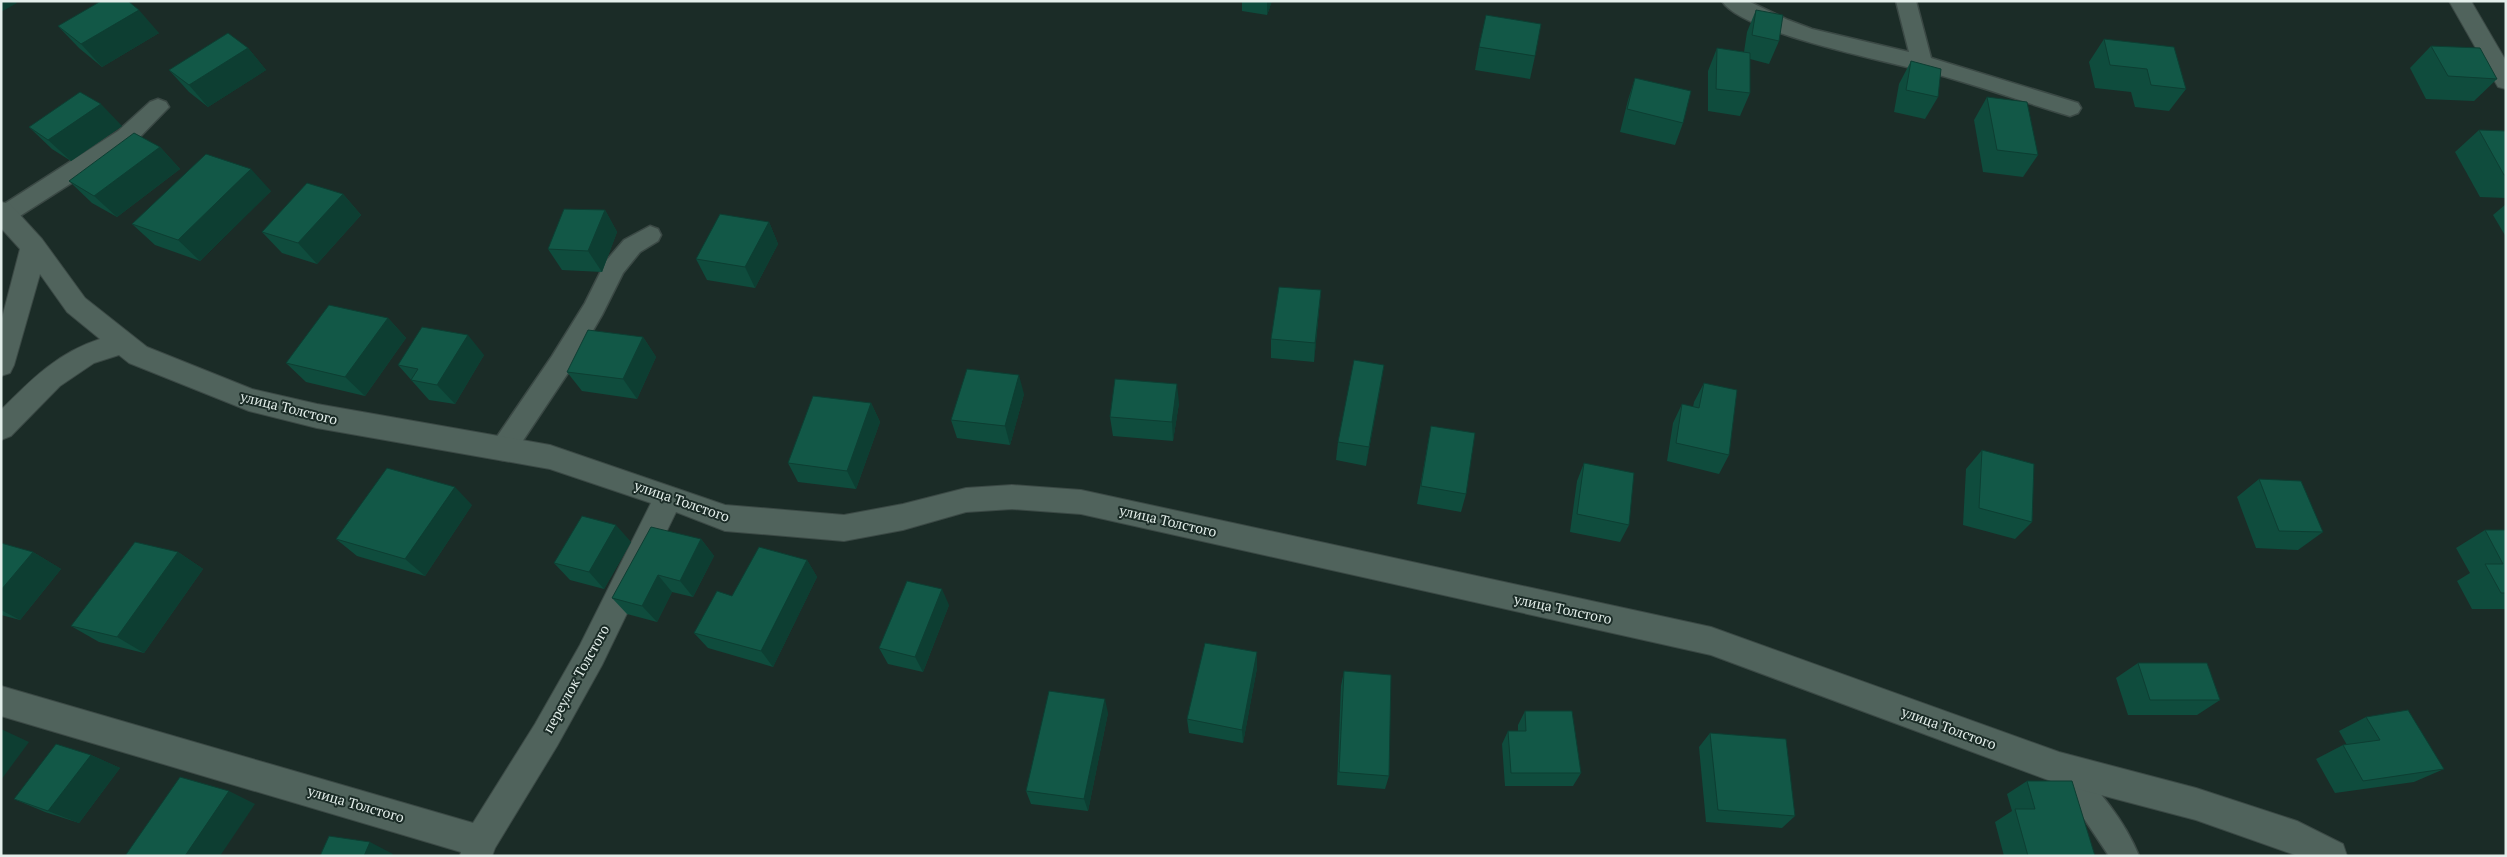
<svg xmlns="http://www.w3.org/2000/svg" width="2507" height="857" font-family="'PT Serif',serif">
	<rect width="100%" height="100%" fill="#1b2c27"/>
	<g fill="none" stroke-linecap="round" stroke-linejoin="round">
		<g stroke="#3b4945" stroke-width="3">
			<g id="service">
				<path d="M 1722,1 L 1748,1 L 1788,20 L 1812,29 L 1909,52 L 1896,1 L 1916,1 L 1931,58 L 2078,103 L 2081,108 L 2078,113 L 2070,116 C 2026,103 1983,87 1939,75 C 1898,63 1742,34 1722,1 Z"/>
				<path d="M 158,99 L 166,102 L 169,107 L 134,143 L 12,221 L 1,223 L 1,206 L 118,131 L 150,102 Z"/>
				<path d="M 650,226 L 658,229 L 661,235 L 658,241 L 640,252 L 623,273 L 602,315 L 570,370 L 512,457 L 503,460 L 494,457 L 490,449 L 494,441 L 552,356 L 585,303 L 606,261 L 624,240 Z"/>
				<path d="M 2059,754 L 2069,758 C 2097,789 2123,817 2139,856 L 2109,856 L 2085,820 L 2049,778 L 2045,768 L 2049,758 Z"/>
			</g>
		</g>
		<g stroke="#3b4945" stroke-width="2">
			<g id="minor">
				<path d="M 2449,1 L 2471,1 L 2506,61 L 2506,89 L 2498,87 Z"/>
				<path d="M 1,202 L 10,204 L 42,239 L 85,298 L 147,347 L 252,389 L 317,404 L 550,445 L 725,505 L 844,515 L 903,504 L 966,488 L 1012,485 L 1081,490 L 1711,627 L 2059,752 L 2196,788 L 2297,821 L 2343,844 L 2347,856 L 2298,856 L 2196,820 L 2059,784 L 1711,655 L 1081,514 L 1012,509 L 966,512 L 903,530 L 844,541 L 725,531 L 676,512 L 602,665 L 557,746 L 495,848 L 492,856 L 460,856 L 461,852 L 1,716 L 1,686 L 473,823 L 535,724 L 580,645 L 651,503 L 550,469 L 317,428 L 249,411 L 129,363 L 119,355 L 94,363 L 60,386 L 11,436 L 1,440 L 1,410 C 32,379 57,353 100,339 L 67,312 L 40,274 L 14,365 L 10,373 L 1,376 L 1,322 L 20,249 L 1,228 Z"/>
			</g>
		</g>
		<use href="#service" fill="#50635c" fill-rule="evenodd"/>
		<use href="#minor" fill="#50635c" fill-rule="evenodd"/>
	</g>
	<g fill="#0f4c3d">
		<path d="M 1242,1 L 1272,1 L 1267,15 L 1242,11 Z"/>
		<path d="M 1756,10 L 1779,41 L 1769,64 L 1750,59 L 1750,93 L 1740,116 L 1708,111 L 1708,71 L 1717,48 L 1744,52 L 1747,32 Z"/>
		<path d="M 58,26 L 159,33 L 102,67 L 79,48 Z"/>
		<path d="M 2104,39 L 2186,89 L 2169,111 L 2135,107 L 2131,92 L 2095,88 L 2089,62 Z"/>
		<path d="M 2431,46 L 2497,79 L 2474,101 L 2426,99 L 2410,68 Z"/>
		<path d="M 1479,47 L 1535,56 L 1530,79 L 1475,70 Z"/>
		<path d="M 248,48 L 266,70 L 208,107 L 189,92 L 169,70 Z"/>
		<path d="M 1911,61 L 1938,97 L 1925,119 L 1894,112 L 1899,84 Z"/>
		<path d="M 1635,78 L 1683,123 L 1675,145 L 1620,132 L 1628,100 Z"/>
		<path d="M 1987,97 L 2038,155 L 2023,177 L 1983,172 L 1974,120 Z"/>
		<path d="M 122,126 L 71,161 L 52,149 L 29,127 Z"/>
		<path d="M 2479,130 L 2506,131 L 2506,198 L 2480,197 L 2455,152 Z"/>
		<path d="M 160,147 L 180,169 L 117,217 L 92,203 L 69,181 Z"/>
		<path d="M 271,191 L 200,261 L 155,245 L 132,224 Z"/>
		<path d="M 343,194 L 361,215 L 317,264 L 282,253 L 262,232 Z"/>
		<path d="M 2506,204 L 2506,237 L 2493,215 Z"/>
		<path d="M 605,210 L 617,232 L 602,272 L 562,270 L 548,249 Z"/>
		<path d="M 769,222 L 778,244 L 755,288 L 707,280 L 696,259 Z"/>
		<path d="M 1321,290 L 1314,362 L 1271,358 L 1271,339 Z"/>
		<path d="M 388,318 L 406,338 L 365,396 L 306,382 L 286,363 Z"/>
		<path d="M 643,337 L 656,357 L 637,399 L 582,391 L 567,372 Z"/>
		<path d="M 484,355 L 455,404 L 429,400 L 398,365 Z"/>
		<path d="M 1384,365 L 1366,466 L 1336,460 L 1338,442 Z"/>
		<path d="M 1704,383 L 1729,455 L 1719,474 L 1667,461 L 1673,423 L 1682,404 L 1693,407 L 1694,402 Z"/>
		<path d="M 1024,394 L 1010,445 L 957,438 L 951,420 Z"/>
		<path d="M 871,403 L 880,422 L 856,489 L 798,482 L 788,463 Z"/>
		<path d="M 1179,403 L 1173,441 L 1113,436 L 1110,417 Z"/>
		<path d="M 1431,426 L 1466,494 L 1461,512 L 1417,504 Z"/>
		<path d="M 1982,450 L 2032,522 L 2015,539 L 1963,525 L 1966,469 Z"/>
		<path d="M 1584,463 L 1629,525 L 1620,542 L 1570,532 L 1577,481 Z"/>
		<path d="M 2259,479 L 2323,532 L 2298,550 L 2256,548 L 2237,497 Z"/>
		<path d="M 472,505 L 425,576 L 357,556 L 336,539 Z"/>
		<path d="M 2485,530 L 2506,530 L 2506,609 L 2472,609 L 2457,581 L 2470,573 L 2456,548 Z"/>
		<path d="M 701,539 L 714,556 L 693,597 L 672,592 L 657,622 L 627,614 L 612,598 Z"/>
		<path d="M 631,542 L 604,589 L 570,580 L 554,563 Z"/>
		<path d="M 1,543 L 33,552 L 61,569 L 20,620 L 1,615 Z"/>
		<path d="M 178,552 L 203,569 L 144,653 L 99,642 L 71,626 Z"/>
		<path d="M 807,560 L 817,577 L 773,667 L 708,648 L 694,633 L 732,596 Z"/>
		<path d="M 949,605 L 923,672 L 888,664 L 879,648 Z"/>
		<path d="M 2138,663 L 2220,700 L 2197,715 L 2128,715 L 2116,678 Z"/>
		<path d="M 1257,668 L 1243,743 L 1189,733 L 1187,719 Z"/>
		<path d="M 1344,671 L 1389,776 L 1385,789 L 1337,785 L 1341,686 Z"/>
		<path d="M 1525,711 L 1581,773 L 1573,786 L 1505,786 L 1502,744 L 1508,731 L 1518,731 L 1518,725 Z"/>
		<path d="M 1108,713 L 1088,811 L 1031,804 L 1026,791 Z"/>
		<path d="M 2366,717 L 2444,769 L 2414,782 L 2335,793 L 2316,759 L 2343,745 L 2347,745 L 2339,731 Z"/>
		<path d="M 1710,733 L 1795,816 L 1782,828 L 1706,822 L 1699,747 Z"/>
		<path d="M 91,755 L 120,768 L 79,823 L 45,812 L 14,799 Z"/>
		<path d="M 2027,781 L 2095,856 L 2004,856 L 1995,822 L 2012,811 L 2007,794 Z"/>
	</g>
	<g fill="#0d3e32">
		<path d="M 1,1 L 15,1 L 17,3 L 1,12 Z"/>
		<path d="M 1267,1 L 1272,1 L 1267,15 Z"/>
		<path d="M 139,10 L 159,33 L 102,67 L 81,44 Z"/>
		<path d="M 248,48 L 266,70 L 208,107 L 189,85 Z"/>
		<path d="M 101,104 L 122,126 L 71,161 L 48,140 Z"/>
		<path d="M 160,147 L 180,169 L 117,217 L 94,196 Z"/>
		<path d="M 251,169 L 271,191 L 200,261 L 178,240 Z"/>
		<path d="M 343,194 L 361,215 L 317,264 L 298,243 Z"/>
		<path d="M 605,210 L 617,232 L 602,272 L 588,251 Z"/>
		<path d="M 769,222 L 778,244 L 755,288 L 745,267 Z"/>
		<path d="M 1321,290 L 1319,311 L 1314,362 L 1315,343 Z"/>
		<path d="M 388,318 L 406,338 L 365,396 L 345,377 Z"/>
		<path d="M 468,335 L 484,355 L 455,404 L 437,385 Z"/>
		<path d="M 643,337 L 656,357 L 637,399 L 623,379 Z"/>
		<path d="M 1384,365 L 1381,385 L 1366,466 L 1369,447 Z"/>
		<path d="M 1019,375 L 1024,394 L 1010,445 L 1005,426 Z"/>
		<path d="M 1177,384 L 1179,403 L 1173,441 L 1172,422 Z"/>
		<path d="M 871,403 L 880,422 L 856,489 L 847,471 Z"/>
		<path d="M 455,487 L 472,505 L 425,576 L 405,559 Z"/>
		<path d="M 616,525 L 631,542 L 604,589 L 589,572 Z"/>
		<path d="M 701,539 L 714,556 L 693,597 L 680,581 Z"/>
		<path d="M 33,552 L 61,569 L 20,620 L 1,610 L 1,590 Z"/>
		<path d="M 178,552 L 203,569 L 144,653 L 117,637 Z"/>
		<path d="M 807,560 L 817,577 L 773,667 L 761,651 Z"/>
		<path d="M 658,575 L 672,592 L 657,622 L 642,606 Z"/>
		<path d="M 942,589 L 949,605 L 923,672 L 915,657 Z"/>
		<path d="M 1257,652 L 1257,668 L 1243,743 L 1242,730 Z"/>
		<path d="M 1105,699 L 1108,713 L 1088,811 L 1084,799 Z"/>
		<path d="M 1,729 L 29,742 L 1,780 Z"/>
		<path d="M 91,755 L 120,768 L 79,823 L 48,811 Z"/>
		<path d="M 229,791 L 255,804 L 220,856 L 185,856 Z"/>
		<path d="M 370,842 L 393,854 L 392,856 L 364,856 Z"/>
	</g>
	<g fill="#125847" stroke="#0d3e32">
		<path d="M 101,1 L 128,1 L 139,10 L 81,44 L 58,26 Z"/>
		<path d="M 1756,10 L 1783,15 L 1779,41 L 1752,35 Z"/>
		<path d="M 1486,15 L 1541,24 L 1535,56 L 1479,47 Z"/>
		<path d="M 228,33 L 248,48 L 189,85 L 169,70 Z"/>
		<path d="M 2104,39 L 2174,47 L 2186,89 L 2151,85 L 2147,69 L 2110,65 Z"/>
		<path d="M 2431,46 L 2480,48 L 2497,79 L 2448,76 Z"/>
		<path d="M 1717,48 L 1750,53 L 1750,93 L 1716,89 Z"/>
		<path d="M 1911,61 L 1941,69 L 1938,97 L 1906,90 Z"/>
		<path d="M 1635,78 L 1691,91 L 1683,123 L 1627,109 Z"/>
		<path d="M 80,92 L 101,104 L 48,140 L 29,127 Z"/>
		<path d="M 1987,97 L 2027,102 L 2038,155 L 1997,150 Z"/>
		<path d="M 2479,130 L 2506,131 L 2506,175 L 2504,175 Z"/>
		<path d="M 134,133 L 160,147 L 94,196 L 69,181 Z"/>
		<path d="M 206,154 L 251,169 L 178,240 L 132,224 Z"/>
		<path d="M 307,183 L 343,194 L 298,243 L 262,232 Z"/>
		<path d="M 564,209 L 605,210 L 588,251 L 548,249 Z"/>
		<path d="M 720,214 L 769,222 L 745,267 L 696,259 Z"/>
		<path d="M 1279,287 L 1321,290 L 1315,343 L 1271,339 Z"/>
		<path d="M 329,305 L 388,318 L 345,377 L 286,363 Z"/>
		<path d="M 422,327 L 468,335 L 437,385 L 411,380 L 418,369 L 398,365 Z"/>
		<path d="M 588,330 L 643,337 L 623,379 L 567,372 Z"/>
		<path d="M 1354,360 L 1384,365 L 1369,447 L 1338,442 Z"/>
		<path d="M 967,369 L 1019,375 L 1005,426 L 951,420 Z"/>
		<path d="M 1115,379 L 1177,384 L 1172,422 L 1110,417 Z"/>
		<path d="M 1704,383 L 1737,390 L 1729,455 L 1676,443 L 1682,404 L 1699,408 Z"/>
		<path d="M 813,396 L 871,403 L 847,471 L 788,463 Z"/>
		<path d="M 1431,426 L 1475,433 L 1466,494 L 1421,486 Z"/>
		<path d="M 1982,450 L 2034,464 L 2032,522 L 1979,508 Z"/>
		<path d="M 1584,463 L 1634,473 L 1629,525 L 1577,514 Z"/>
		<path d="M 387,468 L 455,487 L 405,559 L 336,539 Z"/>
		<path d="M 2259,479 L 2301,481 L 2323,532 L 2279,531 Z"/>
		<path d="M 582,516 L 616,525 L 589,572 L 554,563 Z"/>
		<path d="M 651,527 L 701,539 L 680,581 L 658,575 L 642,606 L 612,598 Z"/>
		<path d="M 2485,530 L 2506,530 L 2506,593 L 2501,593 L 2485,564 L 2503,564 Z"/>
		<path d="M 135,542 L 178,552 L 117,637 L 71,626 Z"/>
		<path d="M 1,543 L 33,552 L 1,590 Z"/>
		<path d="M 759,547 L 807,560 L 761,651 L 694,633 L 717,591 L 732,596 Z"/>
		<path d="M 907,581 L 942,589 L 915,657 L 879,648 Z"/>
		<path d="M 1205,643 L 1257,652 L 1242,730 L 1187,719 Z"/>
		<path d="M 2138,663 L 2207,663 L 2220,700 L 2150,700 Z"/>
		<path d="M 1344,671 L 1391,675 L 1389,776 L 1339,772 Z"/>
		<path d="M 1049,691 L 1105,699 L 1084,799 L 1026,791 Z"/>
		<path d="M 2408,710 L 2444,769 L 2363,781 L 2343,745 L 2380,740 L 2366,717 Z"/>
		<path d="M 1525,711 L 1572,711 L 1581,773 L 1511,773 L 1508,731 L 1526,731 Z"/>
		<path d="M 1710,733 L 1786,739 L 1795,816 L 1718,810 Z"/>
		<path d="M 56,744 L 91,755 L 48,811 L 14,799 Z"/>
		<path d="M 180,777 L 229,791 L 185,856 L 125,856 Z"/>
		<path d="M 2027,781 L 2072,781 L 2095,856 L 2028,856 L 2015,809 L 2035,809 Z"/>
		<path d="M 329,836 L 370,842 L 364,856 L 320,856 Z"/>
	</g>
	<g text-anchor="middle" stroke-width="4" stroke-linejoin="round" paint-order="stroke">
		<g font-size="14" fill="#e4efeb" stroke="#1b2c27">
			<text transform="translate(289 408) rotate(14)" y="5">улица Толстого</text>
			<text transform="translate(682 501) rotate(19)" y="5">улица Толстого</text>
			<text transform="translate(1168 521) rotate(13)" y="5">улица Толстого</text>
			<text transform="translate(1563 609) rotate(12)" y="5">улица Толстого</text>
			<text transform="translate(576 679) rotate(-61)" y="5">переулок Толстого</text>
			<text transform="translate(1949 728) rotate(20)" y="5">улица Толстого</text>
			<text transform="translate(356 804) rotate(16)" y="5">улица Толстого</text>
		</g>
	</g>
	<rect width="2507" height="857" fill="none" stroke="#e4efeb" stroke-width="5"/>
</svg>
